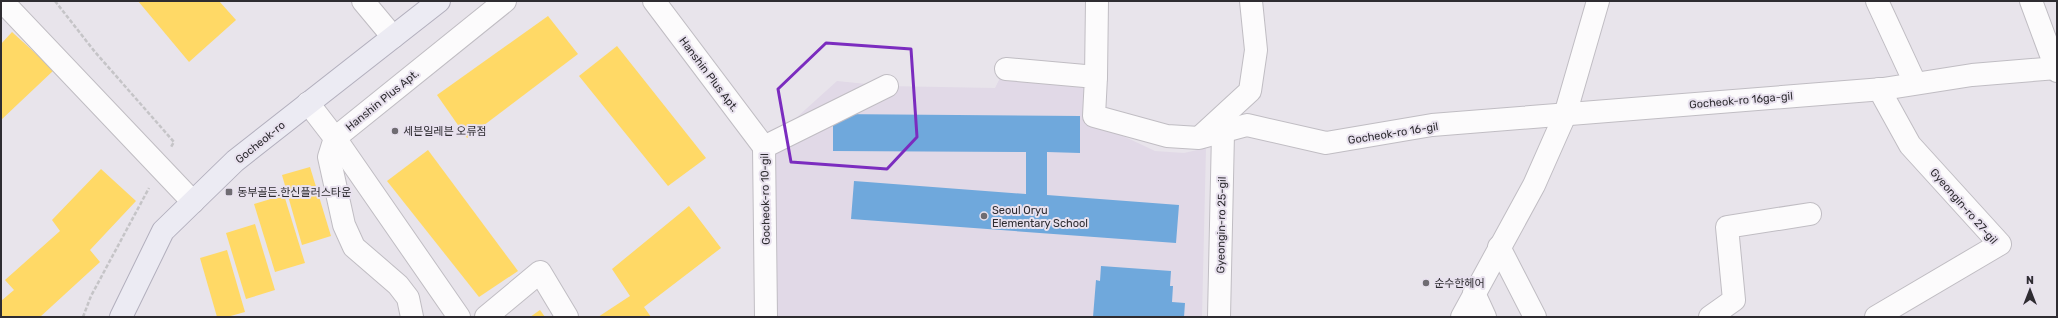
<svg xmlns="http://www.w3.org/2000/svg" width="2058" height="318" font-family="Rubik,'Noto Sans KR',sans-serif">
	<rect width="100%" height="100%" fill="#e8e4eb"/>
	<path fill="#e1d9e7" d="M 1002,74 L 1086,80 L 1089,120 L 1155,151 L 1184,153 L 1206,148 L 1202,317 L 764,317 L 764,147 L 837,81 L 887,86 L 995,88 Z"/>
	<g fill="#ffd966">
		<path d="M 138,1 L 219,1 L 236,20 L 189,62 Z"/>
		<path d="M 548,16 L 578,54 L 467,138 L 437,95 Z"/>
		<path d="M 12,32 L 54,70 L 1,120 L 1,44 Z"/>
		<path d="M 617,46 L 706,158 L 668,186 L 579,76 Z"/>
		<path d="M 428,150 L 518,271 L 479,297 L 387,181 Z"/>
		<path d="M 310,167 L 331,236 L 302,245 L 282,175 Z"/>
		<path d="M 101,169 L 136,201 L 90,250 L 100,262 L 40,317 L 1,317 L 1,301 L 14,290 L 5,280 L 60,231 L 52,220 Z"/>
		<path d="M 284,195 L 305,263 L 275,272 L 254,204 Z"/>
		<path d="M 689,206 L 721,248 L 644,307 L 651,317 L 598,317 L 630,296 L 612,269 Z"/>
		<path d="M 255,224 L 275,290 L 246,299 L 226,233 Z"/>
		<path d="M 227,250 L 245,312 L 227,317 L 217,317 L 200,258 Z"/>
		<path d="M 540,310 L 545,317 L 530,317 Z"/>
	</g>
	<g fill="#6fa8dc">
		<path d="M 833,114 L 1080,116 L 1080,153 L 1047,152 L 1047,195 L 1179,205 L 1176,243 L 851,219 L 854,181 L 1026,194 L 1026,152 L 833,151 Z"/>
		<path d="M 1101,266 L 1171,271 L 1170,286 L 1173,286 L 1172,302 L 1185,303 L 1184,317 L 1093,317 L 1096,280 L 1100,281 Z"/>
	</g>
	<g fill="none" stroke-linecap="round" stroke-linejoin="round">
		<g stroke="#c0bdc3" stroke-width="24">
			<g id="minor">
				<path d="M 2,1 L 193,202"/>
				<path d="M 363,1 L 393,37"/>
				<path d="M 654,1 L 764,147"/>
				<path d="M 1877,1 L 1915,83"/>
				<path d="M 2031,1 L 2057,71"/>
				<path d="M 1006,69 L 1096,77 L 1094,116 L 1167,136 L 1199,138 L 1247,125 L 1326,143 L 1432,125 L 1883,89 L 1972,75 L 2057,68"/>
				<path d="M 1096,77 L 1097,1"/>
				<path d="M 308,103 L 335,138 L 329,157 L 344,225 L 354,247 L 398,285 L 408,298 L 412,317"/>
				<path d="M 1200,137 L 1250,91 L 1256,50 L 1251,1"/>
				<path d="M 764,147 L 766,317"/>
				<path d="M 764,147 L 887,86"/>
				<path d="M 1499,247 L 1535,317"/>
				<path d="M 1474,293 L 1485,317"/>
				<path d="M 459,317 L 335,138 L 505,1"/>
				<path d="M 486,317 L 540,272 L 567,317"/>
				<path d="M 1219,317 L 1223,133"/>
				<path d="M 1462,317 L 1534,185 L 1565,115 L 1598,1"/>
				<path d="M 1710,317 L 1734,300 L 1727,227 L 1810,214"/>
				<path d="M 1876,317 L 2000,244 L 1910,145 L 1879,89"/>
			</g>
		</g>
		<g stroke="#b2afbd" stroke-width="24">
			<path id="major" d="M 121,317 L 163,231 L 235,161 L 439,1"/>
		</g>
		<g stroke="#c5c4c7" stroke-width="2.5" stroke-dasharray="4 2" stroke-linecap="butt">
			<path d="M 55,1 L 95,52 L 174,142 L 171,147"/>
			<path d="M 83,317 L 91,296 L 149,188"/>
		</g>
		<use href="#minor" stroke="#fcfbfc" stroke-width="22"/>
		<use href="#major" stroke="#ecebf3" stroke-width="22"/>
	</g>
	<path fill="none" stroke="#7b2cbf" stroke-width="3" stroke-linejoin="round" d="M 826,43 L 911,49 L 917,137 L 887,169 L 791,162 L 778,89 Z"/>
	<g fill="#6f6c72" stroke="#e8e1ee" stroke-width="1.5">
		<circle cx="395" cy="131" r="4"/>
		<rect x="225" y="188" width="8" height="8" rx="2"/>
		<circle cx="984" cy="216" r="4"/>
		<circle cx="1426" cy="283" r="4"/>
	</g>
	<g text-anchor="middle" stroke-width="4" stroke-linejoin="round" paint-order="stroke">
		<g font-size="11" fill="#2e2c31" stroke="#e8e1ee">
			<text transform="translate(709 74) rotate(53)" y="4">Hanshin Plus Apt.</text>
			<text transform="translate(382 100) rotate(-39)" y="4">Hanshin Plus Apt.</text>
			<text transform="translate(1741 100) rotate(-5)" y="4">Gocheok-ro 16ga-gil</text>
			<text transform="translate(1393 133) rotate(-9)" y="4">Gocheok-ro 16-gil</text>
			<text transform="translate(260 142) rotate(-39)" y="4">Gocheok-ro</text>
			<text transform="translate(765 199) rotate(-91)" y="4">Gocheok-ro 10-gil</text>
			<text transform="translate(1964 206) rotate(49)" y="4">Gyeongin-ro 27-gil</text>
			<text transform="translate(1221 225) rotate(-89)" y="4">Gyeongin-ro 25-gil</text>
		</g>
		<g font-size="11" fill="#2e2c31" stroke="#e8e1ee" text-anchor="start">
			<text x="403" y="135">세븐일레븐 오류점</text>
			<text x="237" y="196">동부골든.한신플러스타운</text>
			<text x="992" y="214">Seoul Oryu<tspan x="992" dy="13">Elementary School</tspan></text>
			<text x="1434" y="287">순수한헤어</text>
		</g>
	</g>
	<rect width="2058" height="318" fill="none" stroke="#2e2c31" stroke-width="4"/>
	<g transform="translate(2030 290)" stroke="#e8e1ee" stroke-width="3" paint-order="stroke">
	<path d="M0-3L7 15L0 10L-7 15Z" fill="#2e2c31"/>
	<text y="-6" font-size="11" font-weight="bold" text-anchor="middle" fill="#2e2c31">N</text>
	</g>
</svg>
